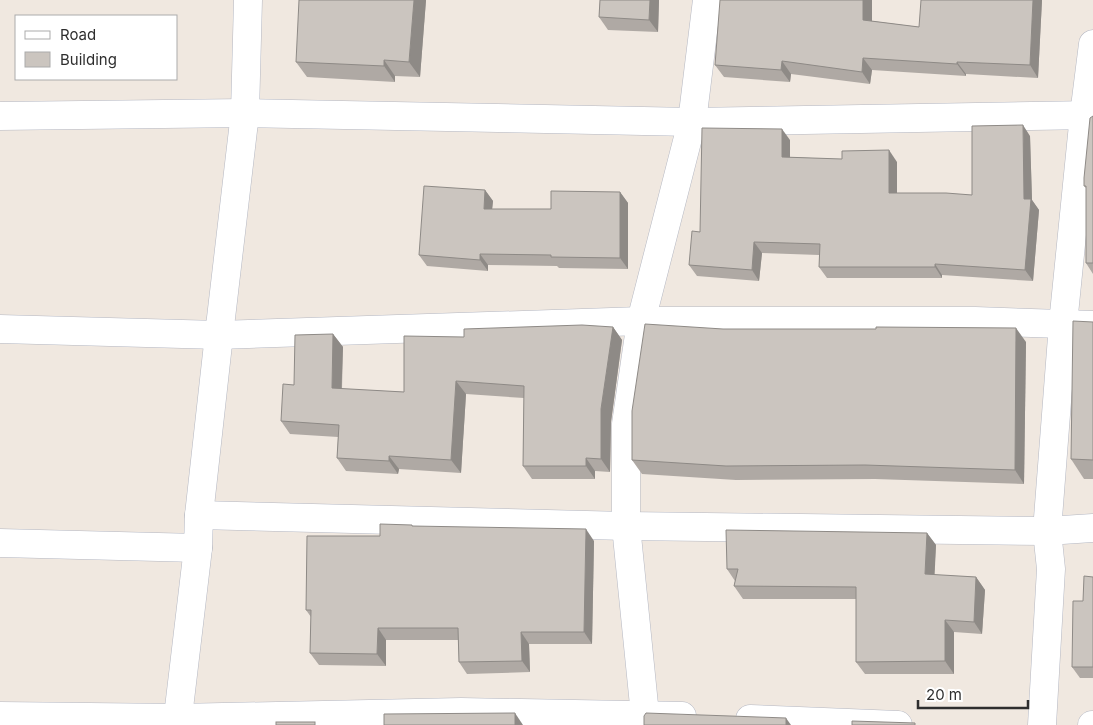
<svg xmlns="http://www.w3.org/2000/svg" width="1093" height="725" font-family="Inter,sans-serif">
	<rect width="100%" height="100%" fill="#f0e8e0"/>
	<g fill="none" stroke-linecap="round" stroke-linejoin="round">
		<g stroke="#b4b7c2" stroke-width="29">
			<g id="minor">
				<path d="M 0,116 L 245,113 L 692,122 L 1093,115"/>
				<path d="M 0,329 L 219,335 L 641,321 L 975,321 L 1093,325"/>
				<path d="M 199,515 L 626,526 L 1047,531 L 1093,528"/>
				<path d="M 0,543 L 198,548"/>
				<path d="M 0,716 L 178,718 L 461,712 L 682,716"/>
				<path d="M 750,719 L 898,725"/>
				<path d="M 177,725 L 198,548 L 199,515 L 219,335 L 245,113 L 248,0"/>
				<path d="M 645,725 L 645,715 L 626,526 L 626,424 L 641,321 L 692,122 L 707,0"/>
				<path d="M 1042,725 L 1051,569 L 1047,531 L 1063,324 L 1084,115 L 1093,44"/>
				<path d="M 1092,725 L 1093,725"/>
			</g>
		</g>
		<use href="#minor" stroke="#fff" stroke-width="28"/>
	</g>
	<g fill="#afa9a4">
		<path d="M 426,0 L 420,77 L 395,76 L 395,82 L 307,77 L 296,62 Z"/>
		<path d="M 600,0 L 659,0 L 658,32 L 608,30 L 599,17 Z"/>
		<path d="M 1042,0 L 1038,78 L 966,74 L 966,76 L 872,70 L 870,84 L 791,74 L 790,82 L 724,77 L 715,65 L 872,21 L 919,27 Z"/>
		<path d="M 1093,116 L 1093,274 L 1086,263 L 1086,188 L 1084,186 Z"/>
		<path d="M 1030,136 L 1032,200 L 1039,210 L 1033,281 L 942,275 L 942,278 L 827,278 L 819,267 L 819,255 L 762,253 L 759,281 L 697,276 L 689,265 L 700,232 L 790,140 L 790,157 L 897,162 L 897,193 L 972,195 Z"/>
		<path d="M 485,190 L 493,201 L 492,209 L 551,209 L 620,192 L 628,203 L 628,269 L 559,268 L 557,266 L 488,265 L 488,271 L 427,266 L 419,255 Z"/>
		<path d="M 1093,322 L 1093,479 L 1084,479 L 1071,459 Z"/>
		<path d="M 613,327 L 622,340 L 611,422 L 610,472 L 595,471 L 595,479 L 532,479 L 523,466 L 524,398 L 466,394 L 461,473 L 399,469 L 398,474 L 346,471 L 337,458 L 338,437 L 290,434 L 281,421 L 294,385 L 333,334 L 343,347 L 342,389 L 404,392 L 464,337 Z"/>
		<path d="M 723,329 L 1026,342 L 1024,484 L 875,479 L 736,480 L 642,474 L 632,460 Z"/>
		<path d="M 414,526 L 594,541 L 592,644 L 529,644 L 530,672 L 467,674 L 459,662 L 458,640 L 386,640 L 386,666 L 319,665 L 310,653 L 311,617 L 306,610 L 380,536 Z"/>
		<path d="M 927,533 L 936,545 L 934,575 L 976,577 L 985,590 L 982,634 L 954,632 L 954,674 L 865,674 L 856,662 L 856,599 L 743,599 L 734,586 L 735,581 L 727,569 Z"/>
		<path d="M 1093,577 L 1093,678 L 1080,678 L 1072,667 L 1083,601 Z"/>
	</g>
	<g fill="#8e8a86">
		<path d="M 414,0 L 426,0 L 420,77 L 409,62 Z"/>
		<path d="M 650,0 L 659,0 L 658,32 L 649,20 Z"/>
		<path d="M 863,0 L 872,0 L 872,32 L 863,20 Z"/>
		<path d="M 1033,0 L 1042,0 L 1038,78 L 1030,65 Z"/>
		<path d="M 863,58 L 872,70 L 870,84 L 862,72 Z"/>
		<path d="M 384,60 L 395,76 L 395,82 L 384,66 Z"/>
		<path d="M 782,61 L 791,74 L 790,82 L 781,70 Z"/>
		<path d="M 957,62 L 966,74 L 966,76 L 957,64 Z"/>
		<path d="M 1023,125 L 1030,136 L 1032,200 L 1039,210 L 1033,281 L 1025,270 Z"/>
		<path d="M 782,129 L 790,140 L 790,168 L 782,157 Z"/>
		<path d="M 889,150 L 897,162 L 897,204 L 889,193 Z"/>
		<path d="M 485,190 L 493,201 L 491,220 L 484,209 Z"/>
		<path d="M 620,192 L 628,203 L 628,269 L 620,258 Z"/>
		<path d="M 754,242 L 762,253 L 759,281 L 752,270 Z"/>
		<path d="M 480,254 L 488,265 L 488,271 L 480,260 Z"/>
		<path d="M 935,264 L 942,275 L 942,278 L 935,267 Z"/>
		<path d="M 613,327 L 622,340 L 611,422 L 610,472 L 601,459 L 601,409 Z"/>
		<path d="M 1016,328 L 1026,342 L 1024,484 L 1015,470 Z"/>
		<path d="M 333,334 L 343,347 L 341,401 L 332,388 Z"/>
		<path d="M 456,381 L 466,394 L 461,473 L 451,460 Z"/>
		<path d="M 389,456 L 399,469 L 398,474 L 389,461 Z"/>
		<path d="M 586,458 L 595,471 L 595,479 L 586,466 Z"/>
		<path d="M 586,529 L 594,541 L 592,644 L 584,632 Z"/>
		<path d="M 927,533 L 936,545 L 934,587 L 925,574 Z"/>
		<path d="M 976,577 L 985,590 L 982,634 L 974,622 Z"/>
		<path d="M 945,620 L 954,632 L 954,674 L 945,661 Z"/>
		<path d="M 378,628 L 386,640 L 386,666 L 377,654 Z"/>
		<path d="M 521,632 L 529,644 L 530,672 L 522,661 Z"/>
		<path d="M 515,713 L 523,725 L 515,725 Z"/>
		<path d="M 786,718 L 791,725 L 786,725 Z"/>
	</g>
	<g fill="#cbc5bf" stroke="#8e8a86">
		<path d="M 299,0 L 414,0 L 409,62 L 384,60 L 384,66 L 296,62 Z"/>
		<path d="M 600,0 L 650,0 L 649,20 L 599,17 Z"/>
		<path d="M 720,0 L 863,0 L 863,20 L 919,27 L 921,0 L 1033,0 L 1030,65 L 957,62 L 957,64 L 863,58 L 862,72 L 782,61 L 781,70 L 715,65 Z"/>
		<path d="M 1093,116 L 1093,263 L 1086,263 L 1086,186 L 1084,186 L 1084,178 L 1090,118 Z"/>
		<path d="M 1023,125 L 1024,199 L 1031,199 L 1025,270 L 935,264 L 935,267 L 819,267 L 820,244 L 754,242 L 752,270 L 689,265 L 692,231 L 700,232 L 702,128 L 782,129 L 782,157 L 842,159 L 842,151 L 889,150 L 889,193 L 946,193 L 972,195 L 972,126 Z"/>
		<path d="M 424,186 L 485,190 L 484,209 L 551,209 L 551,191 L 620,192 L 620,258 L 551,257 L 551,255 L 480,254 L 480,260 L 419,255 Z"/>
		<path d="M 1073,321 L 1093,322 L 1093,460 L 1071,459 Z"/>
		<path d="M 645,324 L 723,329 L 876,329 L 876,327 L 1016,328 L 1015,470 L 865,465 L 726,466 L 632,460 L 632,411 Z"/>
		<path d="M 582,325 L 613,327 L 601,409 L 601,459 L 586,458 L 586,466 L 523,466 L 524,386 L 456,381 L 451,460 L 389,456 L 389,461 L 337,458 L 339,425 L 281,421 L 283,384 L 294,385 L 295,335 L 333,334 L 332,388 L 404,392 L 404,336 L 464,337 L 464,329 Z"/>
		<path d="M 380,524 L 412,525 L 412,526 L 586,529 L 584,632 L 521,632 L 522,661 L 459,662 L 458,628 L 378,628 L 377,654 L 310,653 L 311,610 L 306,610 L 307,536 L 380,536 Z"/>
		<path d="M 726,530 L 927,533 L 925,574 L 976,577 L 974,622 L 945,620 L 945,661 L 856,662 L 856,587 L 734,586 L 738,569 L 727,569 Z"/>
		<path d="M 1084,576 L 1093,577 L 1093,667 L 1072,667 L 1073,601 L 1083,601 Z"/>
		<path d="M 515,713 L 515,725 L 384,725 L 384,714 Z"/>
		<path d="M 646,713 L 786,718 L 786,725 L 644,725 L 644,716 Z"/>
		<path d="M 852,721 L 915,723 L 915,725 L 852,725 Z"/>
		<rect x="276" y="722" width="39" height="3"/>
	</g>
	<rect x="15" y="15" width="162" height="65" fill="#ffffff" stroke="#ababab"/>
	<rect x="25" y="31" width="25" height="8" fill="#ffffff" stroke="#ababab"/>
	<text x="60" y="40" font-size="15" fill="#2e2e2e">Road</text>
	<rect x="25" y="52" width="25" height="15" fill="#cbc5bf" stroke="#ababab"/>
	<text x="60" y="65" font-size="15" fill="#2e2e2e">Building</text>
	<path d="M918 700v8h110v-8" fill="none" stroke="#2e2e2e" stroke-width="2.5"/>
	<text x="926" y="700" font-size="15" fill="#2e2e2e" stroke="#ffffff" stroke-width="4" paint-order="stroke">20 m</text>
</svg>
